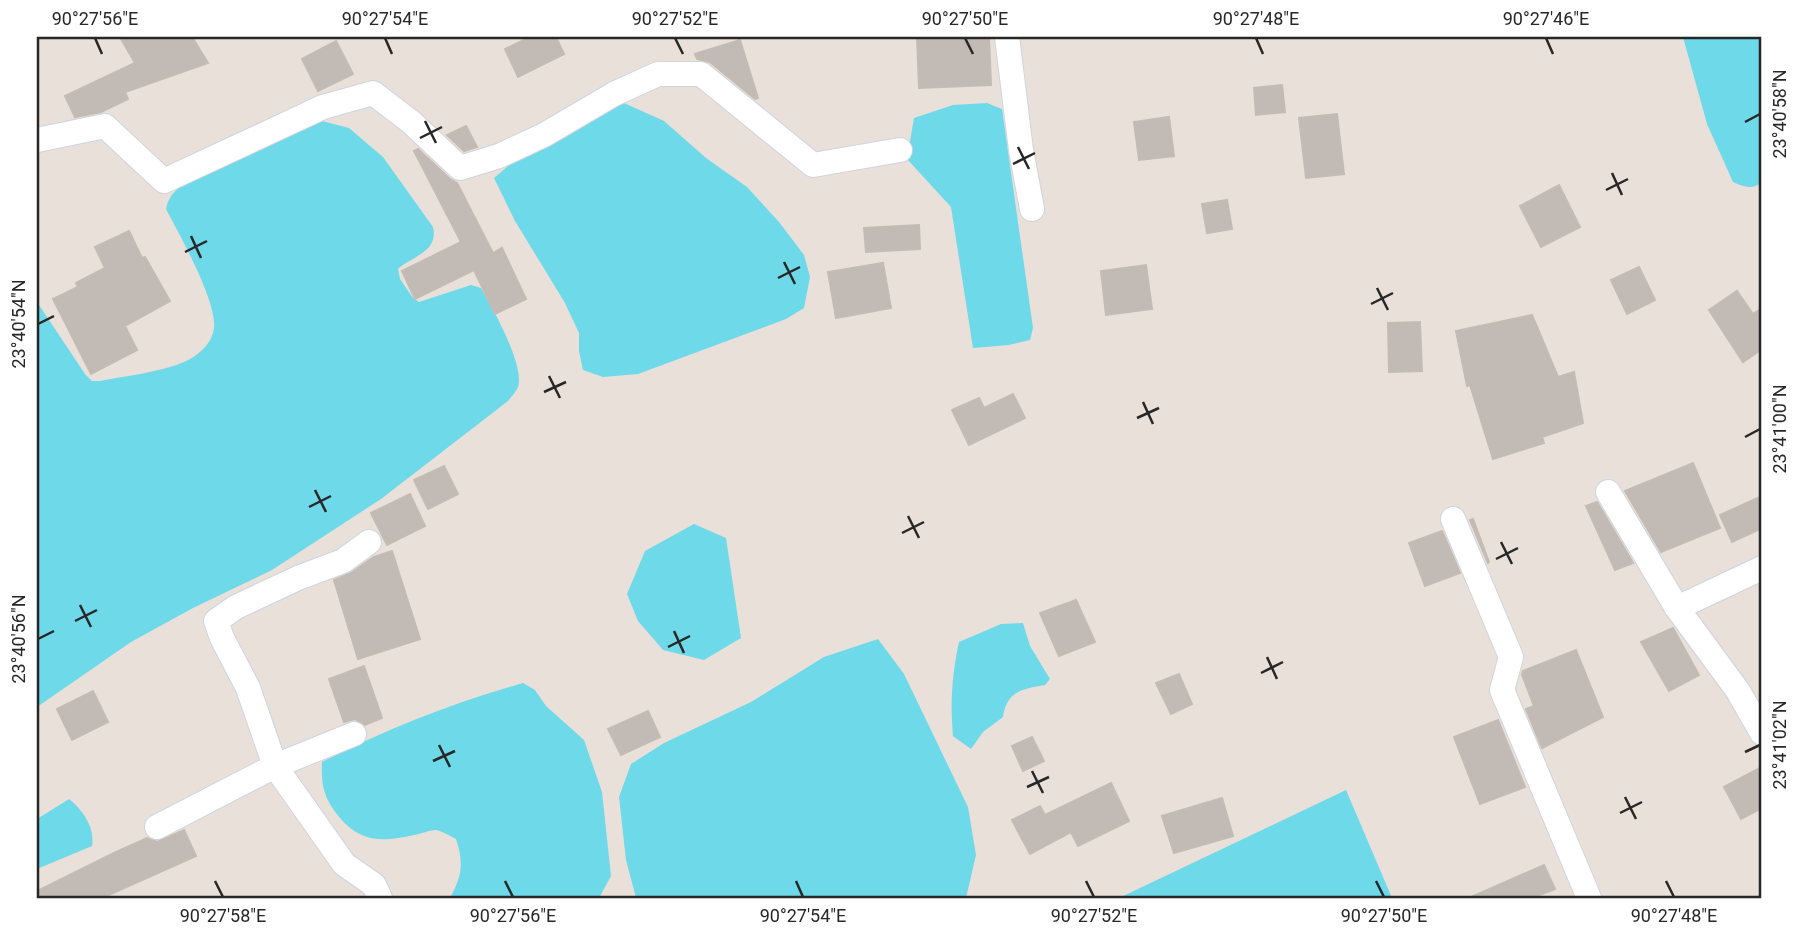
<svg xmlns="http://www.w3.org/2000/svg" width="1799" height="935" font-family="Roboto,sans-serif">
	<rect width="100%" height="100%" fill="#e9e0d9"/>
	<g fill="#6ed9e9">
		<path d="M 1683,37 L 1762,37 L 1762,182 C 1753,190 1744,187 1733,182 L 1707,124 Z"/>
		<path d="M 624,103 L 664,121 L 706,158 L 747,187 L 779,222 L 804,255 L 810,277 L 804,308 L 786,319 L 638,374 L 603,377 L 583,370 L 579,351 L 579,333 L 565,303 L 515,221 L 494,178 L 520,156 L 580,119 Z"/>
		<path d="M 987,103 L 1002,109 L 1033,328 L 1030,340 L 1009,345 L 973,348 L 951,207 L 907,159 L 914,118 L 953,105 Z"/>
		<path d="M 322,121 L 349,128 L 383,157 L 433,227 C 439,252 412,256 398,269 L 400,279 L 413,298 L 419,302 L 471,285 L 481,288 C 492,307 525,365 518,387 C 516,392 511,397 508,401 L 381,499 L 272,570 L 193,608 L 131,642 L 37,707 L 37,302 L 85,374 L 92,381 L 100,381 C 125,376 161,372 184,362 C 198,356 212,344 214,328 C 217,301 179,234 166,209 C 169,194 178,188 189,180 Z"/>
		<path d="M 694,524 L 726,538 L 741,638 L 704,660 L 663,650 L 638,621 L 627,594 L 645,551 Z"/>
		<path d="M 1023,623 L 1030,646 L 1050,679 L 1045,685 C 1022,689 1007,691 1003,717 L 983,732 L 971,749 L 953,736 C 950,704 952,674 959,642 L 1001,624 Z"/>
		<path d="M 878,639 L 904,674 L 968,807 L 976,855 L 966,898 L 636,898 L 626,860 L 619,797 L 631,764 L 664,743 L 751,702 L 824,657 Z"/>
		<path d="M 523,683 L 535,690 L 546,706 L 584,740 L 602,792 L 611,876 L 599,898 L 450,898 C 462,876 464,863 456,839 C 450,836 442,831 436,830 C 429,830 421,834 414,835 C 384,842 361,843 340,818 C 324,799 321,786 322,762 C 386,729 453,703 523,683 Z"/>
		<path d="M 1346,790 L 1392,898 L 1119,898 Z"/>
		<path d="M 69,799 C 83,810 95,828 92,846 L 37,869 L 37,819 Z"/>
	</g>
	<g fill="#c1bab5" stroke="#c4bcb3" stroke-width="2">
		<path d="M 120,37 L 192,37 L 208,63 L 125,92 L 128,99 L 101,112 L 75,117 L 65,96 L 135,63 Z"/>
		<path d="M 530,37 L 556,37 L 564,54 L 518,77 L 505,49 Z"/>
		<path d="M 917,37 L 989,37 L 991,85 L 919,88 Z"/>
		<path d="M 740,40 L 758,98 L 755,99 L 710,62 L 697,59 L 695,54 Z"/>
		<path d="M 336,41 L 353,74 L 318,91 L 302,59 Z"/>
		<path d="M 1282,85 L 1285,112 L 1256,115 L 1254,88 Z"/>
		<path d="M 1337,114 L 1344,174 L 1306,178 L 1299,118 Z"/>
		<path d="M 1169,117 L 1174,156 L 1139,160 L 1134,122 Z"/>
		<path d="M 466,126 L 477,147 L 464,151 L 447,135 Z"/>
		<path d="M 418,149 L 450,179 L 457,183 L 493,253 L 502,248 L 526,299 L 495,314 L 474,270 L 415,299 L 402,271 L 461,242 L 414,151 Z"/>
		<path d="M 1559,185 L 1580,227 L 1541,247 L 1520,206 Z"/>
		<path d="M 1227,200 L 1232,229 L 1207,233 L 1202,204 Z"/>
		<path d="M 919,225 L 920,249 L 866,252 L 864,228 Z"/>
		<path d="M 129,231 L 142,258 L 145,257 L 170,301 L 125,326 L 137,350 L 91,374 L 53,299 L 78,287 L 76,283 L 105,268 L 95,247 Z"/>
		<path d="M 883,263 L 891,308 L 836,318 L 828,272 Z"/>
		<path d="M 1146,265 L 1152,309 L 1106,315 L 1101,271 Z"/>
		<path d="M 1639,267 L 1655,300 L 1627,314 L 1611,280 Z"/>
		<path d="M 1737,291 L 1753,314 L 1762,308 L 1762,349 L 1743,362 L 1709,310 Z"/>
		<path d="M 1532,315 L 1558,377 L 1574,372 L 1583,423 L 1542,437 L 1544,443 L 1493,459 L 1470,385 L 1467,386 L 1456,331 Z"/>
		<path d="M 1420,322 L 1422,371 L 1389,372 L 1388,323 Z"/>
		<path d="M 1013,394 L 1025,418 L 969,445 L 952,410 L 979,398 L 984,408 Z"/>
		<path d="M 1693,463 L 1720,528 L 1661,552 L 1625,491 Z"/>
		<path d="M 444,466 L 458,494 L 428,509 L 414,480 Z"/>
		<path d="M 410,494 L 425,526 L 387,545 L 371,513 Z"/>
		<path d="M 1762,496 L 1762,528 L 1732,542 L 1720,515 Z"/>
		<path d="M 1597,502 L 1633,563 L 1615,570 L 1586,506 Z"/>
		<path d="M 1473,519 L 1489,562 L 1488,563 L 1470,520 Z"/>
		<path d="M 1442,531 L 1460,573 L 1425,586 L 1409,543 Z"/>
		<path d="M 392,551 L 420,639 L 358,659 L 334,580 L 351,573 L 374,557 Z"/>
		<path d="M 1076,600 L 1095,642 L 1059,656 L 1040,613 Z"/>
		<path d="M 1673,628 L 1699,675 L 1669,691 L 1641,642 Z"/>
		<path d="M 1576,650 L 1603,717 L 1542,748 L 1526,709 L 1534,706 L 1522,675 L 1523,671 Z"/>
		<path d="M 364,666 L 382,718 L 365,725 L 355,719 L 344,722 L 329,679 Z"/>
		<path d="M 1179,674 L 1192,704 L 1171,714 L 1156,683 Z"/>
		<path d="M 93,691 L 108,722 L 72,740 L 57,709 Z"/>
		<path d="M 648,711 L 660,737 L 621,755 L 608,729 Z"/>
		<path d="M 1498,720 L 1525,787 L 1480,804 L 1454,737 Z"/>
		<path d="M 1032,737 L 1044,761 L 1023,771 L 1012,746 Z"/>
		<path d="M 1762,767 L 1762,808 L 1741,819 L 1724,787 Z"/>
		<path d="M 1111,783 L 1129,821 L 1078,846 L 1071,832 L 1030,854 L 1012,820 L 1040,806 L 1045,815 Z"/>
		<path d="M 1222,798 L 1233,836 L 1174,853 L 1162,816 Z"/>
		<path d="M 184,830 L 196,856 L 102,898 L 37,898 L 37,891 L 114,853 L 147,838 L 157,842 Z"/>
		<path d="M 1544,865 L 1555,889 L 1532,898 L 1469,898 Z"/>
	</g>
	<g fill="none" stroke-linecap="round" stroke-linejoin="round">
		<g stroke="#ced4e0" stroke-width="26">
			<g id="street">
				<path d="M 1007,37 L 1021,150 L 1032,209"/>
				<path d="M 37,140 L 105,126 L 164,181 L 323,107 L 373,93 L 411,122 L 460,168 L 499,156 L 544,135 L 614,94 L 658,74 L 701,74 L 813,165 L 900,150"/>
				<path d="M 1608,492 L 1677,608 L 1738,691 L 1762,733"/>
				<path d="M 1453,519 L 1511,657 L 1502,690 L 1589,898"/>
				<path d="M 1677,608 L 1762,568"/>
				<path d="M 354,734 L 275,766 L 344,864 L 374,885 L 380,898"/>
				<path d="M 157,827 L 275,766 L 248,688 L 222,638 L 216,621 L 236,607 L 298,578 L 343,561 L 369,542"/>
			</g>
		</g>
		<use href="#street" stroke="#fff" stroke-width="24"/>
	</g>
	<path fill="none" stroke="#272727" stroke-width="2.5" d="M 95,38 L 102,54M 385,38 L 392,54M 675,38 L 683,54M 965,38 L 973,54M 1256,38 L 1263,54M 1546,38 L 1553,54M 425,121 L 436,143M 1745,122 L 1760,114M 420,138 L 442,127M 1018,147 L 1029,169M 1013,164 L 1035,153M 1612,173 L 1622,195M 1606,190 L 1628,179M 191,236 L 201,258M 185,252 L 207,241M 784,262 L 795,284M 778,278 L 800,267M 1377,288 L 1388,310M 1371,304 L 1393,293M 38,324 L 54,316M 549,376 L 560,398M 544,392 L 566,382M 1143,402 L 1153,424M 1137,418 L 1159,408M 1745,437 L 1760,429M 315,490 L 326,512M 309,507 L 331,496M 908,516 L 919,538M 902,533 L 924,522M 1501,542 L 1512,564M 1496,559 L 1518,548M 80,605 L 91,627M 75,621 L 97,610M 674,631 L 684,653M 38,639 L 54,631M 668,647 L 690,636M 1267,657 L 1277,679M 1261,673 L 1283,662M 439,745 L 450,767M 1745,752 L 1760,745M 433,761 L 455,751M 1032,771 L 1043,793M 1027,787 L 1049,777M 1625,797 L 1636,819M 1620,813 L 1642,802M 215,881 L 223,897M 505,881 L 513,897M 796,881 L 803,897M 1086,881 L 1094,897M 1376,881 L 1384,897M 1666,881 L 1674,897"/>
	<rect width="1799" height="935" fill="none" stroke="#ffffff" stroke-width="77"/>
	<rect x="38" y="38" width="1722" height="859" fill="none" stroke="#272727" stroke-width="2.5"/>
	<g font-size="18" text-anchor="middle" fill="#272727">
		<text x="95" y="25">90°27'56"E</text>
		<text x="385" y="25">90°27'54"E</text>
		<text x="675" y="25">90°27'52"E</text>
		<text x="965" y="25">90°27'50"E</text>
		<text x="1256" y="25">90°27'48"E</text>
		<text x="1546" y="25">90°27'46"E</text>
		<text transform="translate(1780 114) rotate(-90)" y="6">23°40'58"N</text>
		<text transform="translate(19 324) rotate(-90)" y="6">23°40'54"N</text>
		<text transform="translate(1780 429) rotate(-90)" y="6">23°41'00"N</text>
		<text transform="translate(19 639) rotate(-90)" y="6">23°40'56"N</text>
		<text transform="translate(1780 745) rotate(-90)" y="6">23°41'02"N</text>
		<text x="223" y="922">90°27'58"E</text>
		<text x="513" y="922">90°27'56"E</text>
		<text x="803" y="922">90°27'54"E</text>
		<text x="1094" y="922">90°27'52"E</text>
		<text x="1384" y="922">90°27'50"E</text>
		<text x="1674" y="922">90°27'48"E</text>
	</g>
</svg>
